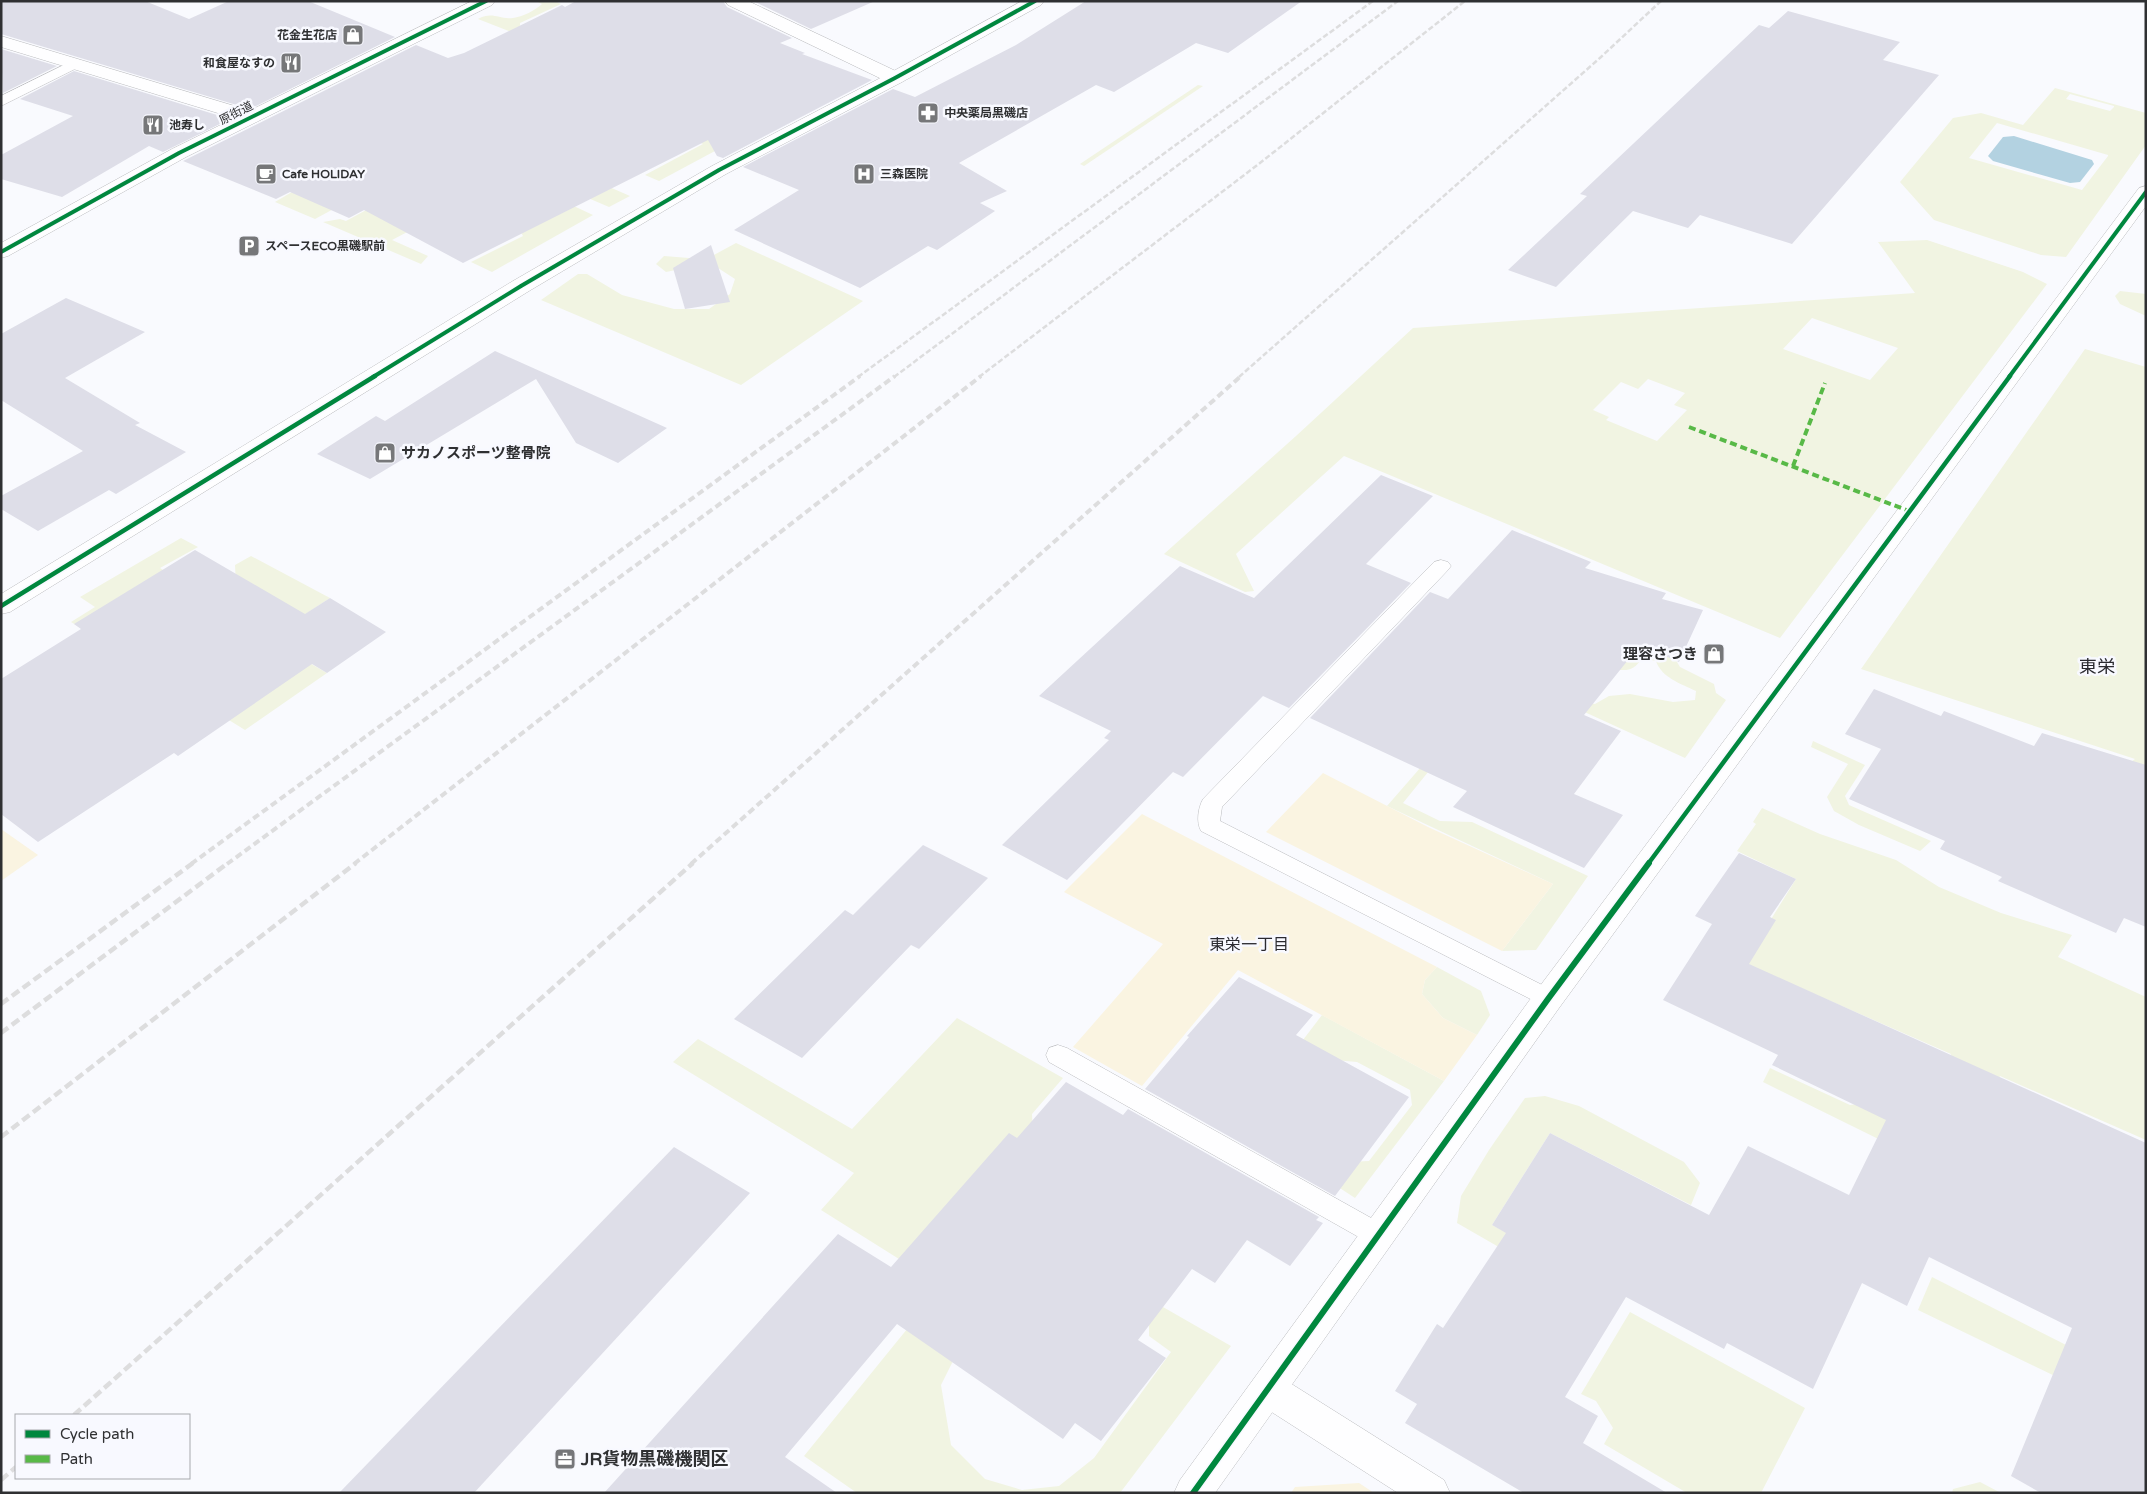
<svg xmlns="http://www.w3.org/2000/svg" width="2147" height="1494" font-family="'Varela Round','Noto Sans JP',sans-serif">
	<rect width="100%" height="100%" fill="#f9fafe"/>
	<g fill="#f1f4e2" fill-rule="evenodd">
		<path d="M 536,1 L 555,1 L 561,4 L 520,23 L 520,27 L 575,57 L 478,19 C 493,11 499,20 513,18 C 522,17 536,10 542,4 Z"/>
		<path d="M 1198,85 L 1203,86 L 1084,166 L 1080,164 Z"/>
		<path d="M 2055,88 L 2146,113 L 2146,145 L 2066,257 L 2041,255 L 1934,220 L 1900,182 L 1953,118 L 1981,113 L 2023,125 ZM 2070,94 L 2114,106 L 2114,107 L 2110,111 L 2066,99 ZM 1997,123 L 2108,155 L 2108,156 L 2082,190 L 1969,158 Z"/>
		<path d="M 660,125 L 728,144 L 659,181 L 645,175 L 703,144 Z"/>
		<path d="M 552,162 L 630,196 L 609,207 L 588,198 Z"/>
		<path d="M 314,179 L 365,192 L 315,219 L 275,202 Z"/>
		<path d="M 405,189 L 459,205 L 392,240 L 428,256 L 421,264 L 323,222 L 340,219 L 346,221 Z"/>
		<path d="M 563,201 L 593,215 L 492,272 L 471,262 L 523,236 L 517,225 Z"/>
		<path d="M 1927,240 L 2023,272 L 2047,284 L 1780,638 L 1344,456 L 1236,554 L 1254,591 L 1245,592 L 1164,554 L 1296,436 L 1413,328 L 1915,293 L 1878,242 ZM 1812,318 L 1898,348 L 1870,380 L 1783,349 ZM 1648,379 L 1685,393 L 1674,405 L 1687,410 L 1657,441 L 1606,420 L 1609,417 L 1593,410 L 1621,382 L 1638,389 Z"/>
		<path d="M 736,243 L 863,301 L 741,385 L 541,300 L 578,274 L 587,274 L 622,295 L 674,309 L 709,309 L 730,294 L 735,279 L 718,268 L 690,267 L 666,272 L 656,264 L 664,256 L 689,258 L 701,262 Z"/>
		<path d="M 2120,291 L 2146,294 L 2146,316 L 2120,304 L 2115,296 Z"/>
		<path d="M 2085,349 L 2146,367 L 2146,839 L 2128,764 L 2135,759 L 1861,669 Z"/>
		<path d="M 181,538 L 198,547 L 160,568 L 169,574 L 236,587 L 235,565 L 251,556 L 330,598 L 252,649 L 299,657 L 327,673 L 245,730 L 71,622 L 95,607 L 80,597 Z"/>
		<path d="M 1604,638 L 1674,657 L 1680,667 L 1714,684 L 1716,693 L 1726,700 L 1685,758 L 1578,709 L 1584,702 L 1595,704 L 1609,696 L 1630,694 L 1673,702 L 1695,700 L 1696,691 C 1681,684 1661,677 1656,661 L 1642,658 C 1633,673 1624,671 1609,668 Z"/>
		<path d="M 1448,736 L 1454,740 L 1403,803 L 1440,821 L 1472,822 L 1588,876 L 1536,950 L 1502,951 L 1553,884 L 1387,806 Z"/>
		<path d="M 1813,741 L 1865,765 L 1845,796 L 1849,805 L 1931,841 L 1920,851 L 1859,825 L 1834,811 L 1827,797 L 1848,764 L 1811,747 Z"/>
		<path d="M 1762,808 L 1820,834 L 1896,860 L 1939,887 L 2001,913 L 2072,935 L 2058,957 L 2146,997 L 2146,1140 L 2000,1076 L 1978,1130 L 1925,1162 L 1763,1082 L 1770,1068 L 1850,1105 L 1866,1103 L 1922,1109 L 1951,1054 L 1744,963 L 1796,879 L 1737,851 L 1756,824 L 1753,822 Z"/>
		<path d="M 1437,967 L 1481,991 L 1490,1015 L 1477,1035 L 1443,1018 L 1422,994 L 1425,980 Z"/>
		<path d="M 1322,1015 L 1444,1081 L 1355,1198 L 1323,1177 L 1348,1162 L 1369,1161 L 1412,1105 L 1410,1090 L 1357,1062 L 1334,1060 L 1235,1129 Z"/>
		<path d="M 957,1018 L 1063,1078 L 1032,1114 L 1033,1136 L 955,1357 L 941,1385 L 951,1445 L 985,1479 L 1022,1490 L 1059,1486 L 1094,1458 L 1171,1352 L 1149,1336 L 1149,1318 L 1163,1307 L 1231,1346 L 1120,1493 L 857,1493 L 804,1456 L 942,1286 L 821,1210 L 854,1173 L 673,1062 L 698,1039 L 852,1129 Z"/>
		<path d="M 1545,1096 L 1579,1106 L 1684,1162 L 1700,1183 L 1691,1205 L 1550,1133 L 1492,1225 L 1601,1283 L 1577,1285 L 1497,1246 L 1457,1223 L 1461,1196 L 1489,1150 L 1525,1098 Z"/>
		<path d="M 1932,1277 L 2072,1348 L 2146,1420 L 1918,1310 Z"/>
		<path d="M 1630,1312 L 1805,1408 L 1761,1493 L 1687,1493 L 1604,1444 L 1613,1428 L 1596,1401 L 1581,1394 Z"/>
		<path d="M 1980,1482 L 2001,1493 L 1952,1493 L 1953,1489 Z"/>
	</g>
	<g fill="#faf4e1">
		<path d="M 1323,773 L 1428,827 L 1553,884 L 1502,951 L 1266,832 Z"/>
		<path d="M 1142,814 L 1437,967 L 1425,980 L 1422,994 L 1443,1018 L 1477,1035 L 1444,1081 L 1238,970 L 1142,1086 L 1073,1047 L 1163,944 L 1064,892 Z"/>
		<path d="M 1,829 L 38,855 L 1,881 Z"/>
		<path d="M 1359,1483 L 1374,1493 L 1291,1493 L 1295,1487 Z"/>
	</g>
	<path fill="#b3d2e1" d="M 2014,136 L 2092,160 L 2094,164 L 2080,182 L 2070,183 L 1993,161 L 1988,156 L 2003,137 Z"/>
	<g fill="#dedee8">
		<path d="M 1,1 L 145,1 L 189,19 L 229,1 L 308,1 L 395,37 L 250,109 L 1,34 Z"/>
		<path d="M 576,1 L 723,1 L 727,7 L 792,38 L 780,43 L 805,53 L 802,54 L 872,80 L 723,158 L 717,156 L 708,140 L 463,263 L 364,210 L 349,218 L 290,192 L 276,199 L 183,161 L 416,45 L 448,58 L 464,53 L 562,5 L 565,7 Z"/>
		<path d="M 753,1 L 875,1 L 811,29 Z"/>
		<path d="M 1086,1 L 1302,1 L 1228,53 L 1196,43 L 1114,92 L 1096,85 L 959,163 L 1007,191 L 980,203 L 995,211 L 937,250 L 928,246 L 860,288 L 734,230 L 799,190 L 743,167 L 893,89 L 915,97 L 1016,45 Z"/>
		<path d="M 1788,11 L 1900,42 L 1883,60 L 1939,75 L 1792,244 L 1700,215 L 1688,228 L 1633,211 L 1556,287 L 1508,270 L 1587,196 L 1580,194 L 1759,25 L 1769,28 Z"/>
		<path d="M 1,49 L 57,66 L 3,93 Z"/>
		<path d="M 74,71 L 230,119 L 163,152 L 149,146 L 62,197 L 1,179 L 1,155 L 73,116 L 20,99 Z"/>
		<path d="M 711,245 L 730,302 L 685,309 L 673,268 Z"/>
		<path d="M 66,298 L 145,332 L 65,378 L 140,423 L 135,425 L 186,452 L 116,494 L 109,490 L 38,531 L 1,509 L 1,496 L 83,451 L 1,400 L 1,334 Z"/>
		<path d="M 495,351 L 667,428 L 618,463 L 576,443 L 536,379 L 370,479 L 317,454 L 376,416 L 385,421 Z"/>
		<path d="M 1381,475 L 1433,496 L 1366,564 L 1411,583 L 1289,708 L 1263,696 L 1183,777 L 1173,772 L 1067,880 L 1002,845 L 1109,740 L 1104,738 L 1111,731 L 1039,696 L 1180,566 L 1254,598 Z"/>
		<path d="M 1512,530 L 1591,562 L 1585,568 L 1666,593 L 1662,599 L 1703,610 L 1679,662 L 1640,645 L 1584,715 L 1621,731 L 1574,794 L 1623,815 L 1584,868 L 1453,807 L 1467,791 L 1310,718 L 1430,592 L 1448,599 Z"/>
		<path d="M 195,550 L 305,614 L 330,598 L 386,632 L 327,673 L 312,664 L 178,756 L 174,753 L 38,842 L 1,814 L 1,679 L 81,629 L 74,624 Z"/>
		<path d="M 1874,689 L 1941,716 L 1944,711 L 2034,746 L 2042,733 L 2146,765 L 2146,927 L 2124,918 L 2116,933 L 1998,881 L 2002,877 L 1940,849 L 1945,841 L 1849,799 L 1881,749 L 1845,734 Z"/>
		<path d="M 923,845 L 988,878 L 919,949 L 911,945 L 802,1058 L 734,1019 L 845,910 L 853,915 Z"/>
		<path d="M 1739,853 L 1796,879 L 1770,917 L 1776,920 L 1749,964 L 2146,1143 L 2146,1493 L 2041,1493 L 2011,1476 L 2072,1328 L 1929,1257 L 1907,1306 L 1862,1283 L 1813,1389 L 1727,1343 L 1724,1349 L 1626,1297 L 1565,1397 L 1598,1416 L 1583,1443 L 1667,1493 L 1524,1493 L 1405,1423 L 1417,1404 L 1395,1391 L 1437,1324 L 1443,1328 L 1506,1233 L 1492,1225 L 1550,1133 L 1709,1215 L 1748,1146 L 1849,1195 L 1886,1120 L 1772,1065 L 1778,1055 L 1663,1000 L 1712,924 L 1695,916 Z"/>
		<path d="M 1239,977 L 1313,1015 L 1296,1035 L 1409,1097 L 1335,1196 L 1145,1089 L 1189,1037 L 1187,1036 Z"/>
		<path d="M 1066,1082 L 1123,1115 L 1128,1109 L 1319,1217 L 1316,1220 L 1323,1223 L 1290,1266 L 1247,1240 L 1215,1283 L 1192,1269 L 1138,1340 L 1166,1358 L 1101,1441 L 1075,1423 L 1063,1439 L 897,1324 L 785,1457 L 837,1493 L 604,1493 L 838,1234 L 891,1267 L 1009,1133 L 1017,1138 Z"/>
		<path d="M 674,1147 L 750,1193 L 474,1493 L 339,1493 Z"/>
	</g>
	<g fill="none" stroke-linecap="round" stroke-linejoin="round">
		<g stroke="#bbbcbf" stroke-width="1">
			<g id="service">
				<path d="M 74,60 L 81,64 L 79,67 L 1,106 L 1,96 Z"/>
				<path d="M 1441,560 L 1448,562 L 1451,566 L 1448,570 L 1222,807 L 1220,821 L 1556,992 L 1560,999 L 1556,1006 L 1548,1008 L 1201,831 C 1196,822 1198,808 1203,799 L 1434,562 Z"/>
				<path d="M 1058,1045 L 1067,1048 L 1389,1228 L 1393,1236 L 1389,1244 L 1380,1247 L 1371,1244 L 1049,1062 L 1046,1055 L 1049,1048 Z"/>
			</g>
		</g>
		<g stroke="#bbbcbf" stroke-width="1">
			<g id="minor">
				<path d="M 725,1 L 748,1 L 902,74 L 904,78 L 902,82 L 895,84 L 888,82 L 728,5 Z"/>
				<path d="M 1,36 L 258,113 L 260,117 L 258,121 L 251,123 L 244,121 L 1,47 Z"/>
				<path d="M 1269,1373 L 1282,1378 L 1444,1480 L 1450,1493 L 1398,1493 L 1256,1402 L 1251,1390 L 1256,1378 Z"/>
			</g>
		</g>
		<g stroke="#bbbcbf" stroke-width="1">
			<g id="tertiary">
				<path d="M 472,1 L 495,1 L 492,5 L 186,157 L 8,256 L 1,258 L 1,243 L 172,149 Z"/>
				<path d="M 1022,1 L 1044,1 L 1041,5 L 902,82 L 726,174 L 529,291 L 10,612 L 1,614 L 1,594 L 513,281 L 712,166 L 888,74 Z"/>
				<path d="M 2146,186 L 2146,206 L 1559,1008 L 1215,1493 L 1174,1493 L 1180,1480 L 1537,990 L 2139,188 Z"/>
			</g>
		</g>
		<use href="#service" fill="#fefeff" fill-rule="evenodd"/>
		<use href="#minor" fill="#fefeff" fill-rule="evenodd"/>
		<use href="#tertiary" fill="#fefeff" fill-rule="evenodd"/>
		<g stroke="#ddddde" stroke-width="2.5" stroke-dasharray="5.5 2.5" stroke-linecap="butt">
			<path d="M 858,377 L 1373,1"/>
			<path d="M 894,377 L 1398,1"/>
			<path d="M 979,377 L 1260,163 L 1465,1"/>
			<path d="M 1239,377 L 1601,57 L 1661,1"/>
		</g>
		<g stroke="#ddddde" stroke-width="4" stroke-dasharray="7 4" stroke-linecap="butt">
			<path d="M 191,864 L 860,376"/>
			<path d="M 227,864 L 895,376"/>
			<path d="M 354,864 L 981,376"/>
			<path d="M 691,864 L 1241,376"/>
		</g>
		<g stroke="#ddddde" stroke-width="4.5" stroke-dasharray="9 4.5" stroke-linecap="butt">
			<path d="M 1,1004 L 193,863"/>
			<path d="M 1,1033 L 228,863"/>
			<path d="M 1,1137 L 356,863"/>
			<path d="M 74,1415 L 693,863"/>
			<path d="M 1,1480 L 16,1467"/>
		</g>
		<g stroke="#58b947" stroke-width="4" stroke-dasharray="7 4" stroke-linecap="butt">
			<path d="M 1689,427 L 1909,511"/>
			<path d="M 1793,466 L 1825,383"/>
		</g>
		<g stroke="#f8f9ff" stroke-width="6">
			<g id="cycleway-far2">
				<path d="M 1,252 L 179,153 L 486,1"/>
				<path d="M 373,377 L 521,286 L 719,170 L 895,78 L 1035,1"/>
				<path d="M 2009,377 L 2146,192"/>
			</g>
		</g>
		<g stroke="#f8f9ff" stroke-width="8">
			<g id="cycleway-far1">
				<path d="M 1,606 L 375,376"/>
				<path d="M 1648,864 L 2010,376"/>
			</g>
		</g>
		<g stroke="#f8f9ff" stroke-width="9">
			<path id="cycleway" d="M 1193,1493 L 1548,999 L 1649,863"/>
		</g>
		<use href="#cycleway-far2" stroke="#00873e" stroke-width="4"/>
		<use href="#cycleway-far1" stroke="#00873e" stroke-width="4.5"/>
		<use href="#cycleway" stroke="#00873e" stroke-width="6"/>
	</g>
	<defs>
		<g id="shop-square" transform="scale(1.125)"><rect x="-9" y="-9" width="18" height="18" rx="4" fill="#767779" stroke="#f8f9ff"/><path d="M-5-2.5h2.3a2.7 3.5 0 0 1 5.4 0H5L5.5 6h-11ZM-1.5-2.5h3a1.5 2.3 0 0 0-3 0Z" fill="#fff"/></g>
		<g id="restaurant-square" transform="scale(1.125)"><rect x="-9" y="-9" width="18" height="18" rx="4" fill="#767779" stroke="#f8f9ff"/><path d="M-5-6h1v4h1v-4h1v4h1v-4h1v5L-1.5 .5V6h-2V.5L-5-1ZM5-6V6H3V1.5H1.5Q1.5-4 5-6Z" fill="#fff"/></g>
		<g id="pharmacy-square" transform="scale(1.125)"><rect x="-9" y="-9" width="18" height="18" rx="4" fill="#767779" stroke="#f8f9ff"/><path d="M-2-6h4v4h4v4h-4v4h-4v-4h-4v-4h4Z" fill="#fff"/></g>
		<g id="cafe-square" transform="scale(1.125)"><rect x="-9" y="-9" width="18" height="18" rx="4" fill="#767779" stroke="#f8f9ff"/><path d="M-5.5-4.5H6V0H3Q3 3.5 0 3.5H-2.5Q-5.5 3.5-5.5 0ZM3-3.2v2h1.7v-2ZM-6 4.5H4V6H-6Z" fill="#fff"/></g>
		<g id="hospital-square" transform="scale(1.125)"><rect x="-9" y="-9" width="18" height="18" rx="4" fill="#767779" stroke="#f8f9ff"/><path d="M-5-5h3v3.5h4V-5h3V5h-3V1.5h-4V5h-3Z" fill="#fff"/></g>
		<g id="parking-square" transform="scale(1.125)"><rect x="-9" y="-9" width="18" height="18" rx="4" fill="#767779" stroke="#f8f9ff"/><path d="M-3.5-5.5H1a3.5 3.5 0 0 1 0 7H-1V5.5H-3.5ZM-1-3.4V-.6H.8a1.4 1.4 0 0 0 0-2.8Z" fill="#fff"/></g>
		<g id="office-square" transform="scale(1.125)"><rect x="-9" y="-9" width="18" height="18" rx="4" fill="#767779" stroke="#f8f9ff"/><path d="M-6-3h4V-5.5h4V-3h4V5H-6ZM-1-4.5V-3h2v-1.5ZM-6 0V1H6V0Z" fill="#fff"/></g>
	</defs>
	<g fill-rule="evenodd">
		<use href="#shop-square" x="353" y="35"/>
		<use href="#restaurant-square" x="291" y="63"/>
		<use href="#pharmacy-square" x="928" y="113"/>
		<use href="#restaurant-square" x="153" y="125"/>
		<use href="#cafe-square" x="266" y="174"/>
		<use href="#hospital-square" x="864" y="174"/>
		<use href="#parking-square" x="249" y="246"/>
		<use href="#shop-square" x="385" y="453"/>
		<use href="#shop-square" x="1714" y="654"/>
		<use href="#office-square" x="565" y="1459"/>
	</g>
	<g text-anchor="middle" stroke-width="5" stroke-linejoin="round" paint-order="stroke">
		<g font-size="12" font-weight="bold" fill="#2f3032" stroke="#f8f9ff" text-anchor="start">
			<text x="337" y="39" text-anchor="end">花金生花店</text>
			<text x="275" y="67" text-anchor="end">和食屋なすの</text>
			<text x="944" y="117">中央薬局黒磯店</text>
			<text x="169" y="129">池寿し</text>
			<text x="282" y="178">Cafe HOLIDAY</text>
			<text x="880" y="178">三森医院</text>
			<text x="265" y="250">スペースECO黒磯駅前</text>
		</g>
		<g font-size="12" fill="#2f3032" stroke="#f8f9ff">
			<text transform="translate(236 113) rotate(-27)" y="4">原街道</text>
		</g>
		<g font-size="15" font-weight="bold" fill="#2f3032" stroke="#f8f9ff" text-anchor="start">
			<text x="401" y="458">サカノスポーツ整骨院</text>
			<text x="1698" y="659" text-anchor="end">理容さつき</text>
		</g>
		<g font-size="16" fill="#2a2a2f" stroke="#f8f9ff">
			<text x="1249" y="950">東栄一丁目</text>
		</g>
		<g font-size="18" fill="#2a2a2f" stroke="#f8f9ff">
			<text x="2097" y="673">東栄</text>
		</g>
		<g font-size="18" font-weight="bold" fill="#2f3032" stroke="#f8f9ff" text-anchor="start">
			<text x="581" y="1465">JR貨物黒磯機関区</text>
		</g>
	</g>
	<rect width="2147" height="1494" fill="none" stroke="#2f3032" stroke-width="5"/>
	<rect x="15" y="1414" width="175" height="65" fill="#f8f9ff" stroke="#a8a9ad"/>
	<rect x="25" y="1430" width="25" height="8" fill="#00873e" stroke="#a8a9ad"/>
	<text x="60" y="1439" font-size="15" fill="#2f3032">Cycle path</text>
	<rect x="25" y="1455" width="25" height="8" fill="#58b947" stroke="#a8a9ad"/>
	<text x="60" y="1464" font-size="15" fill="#2f3032">Path</text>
</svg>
